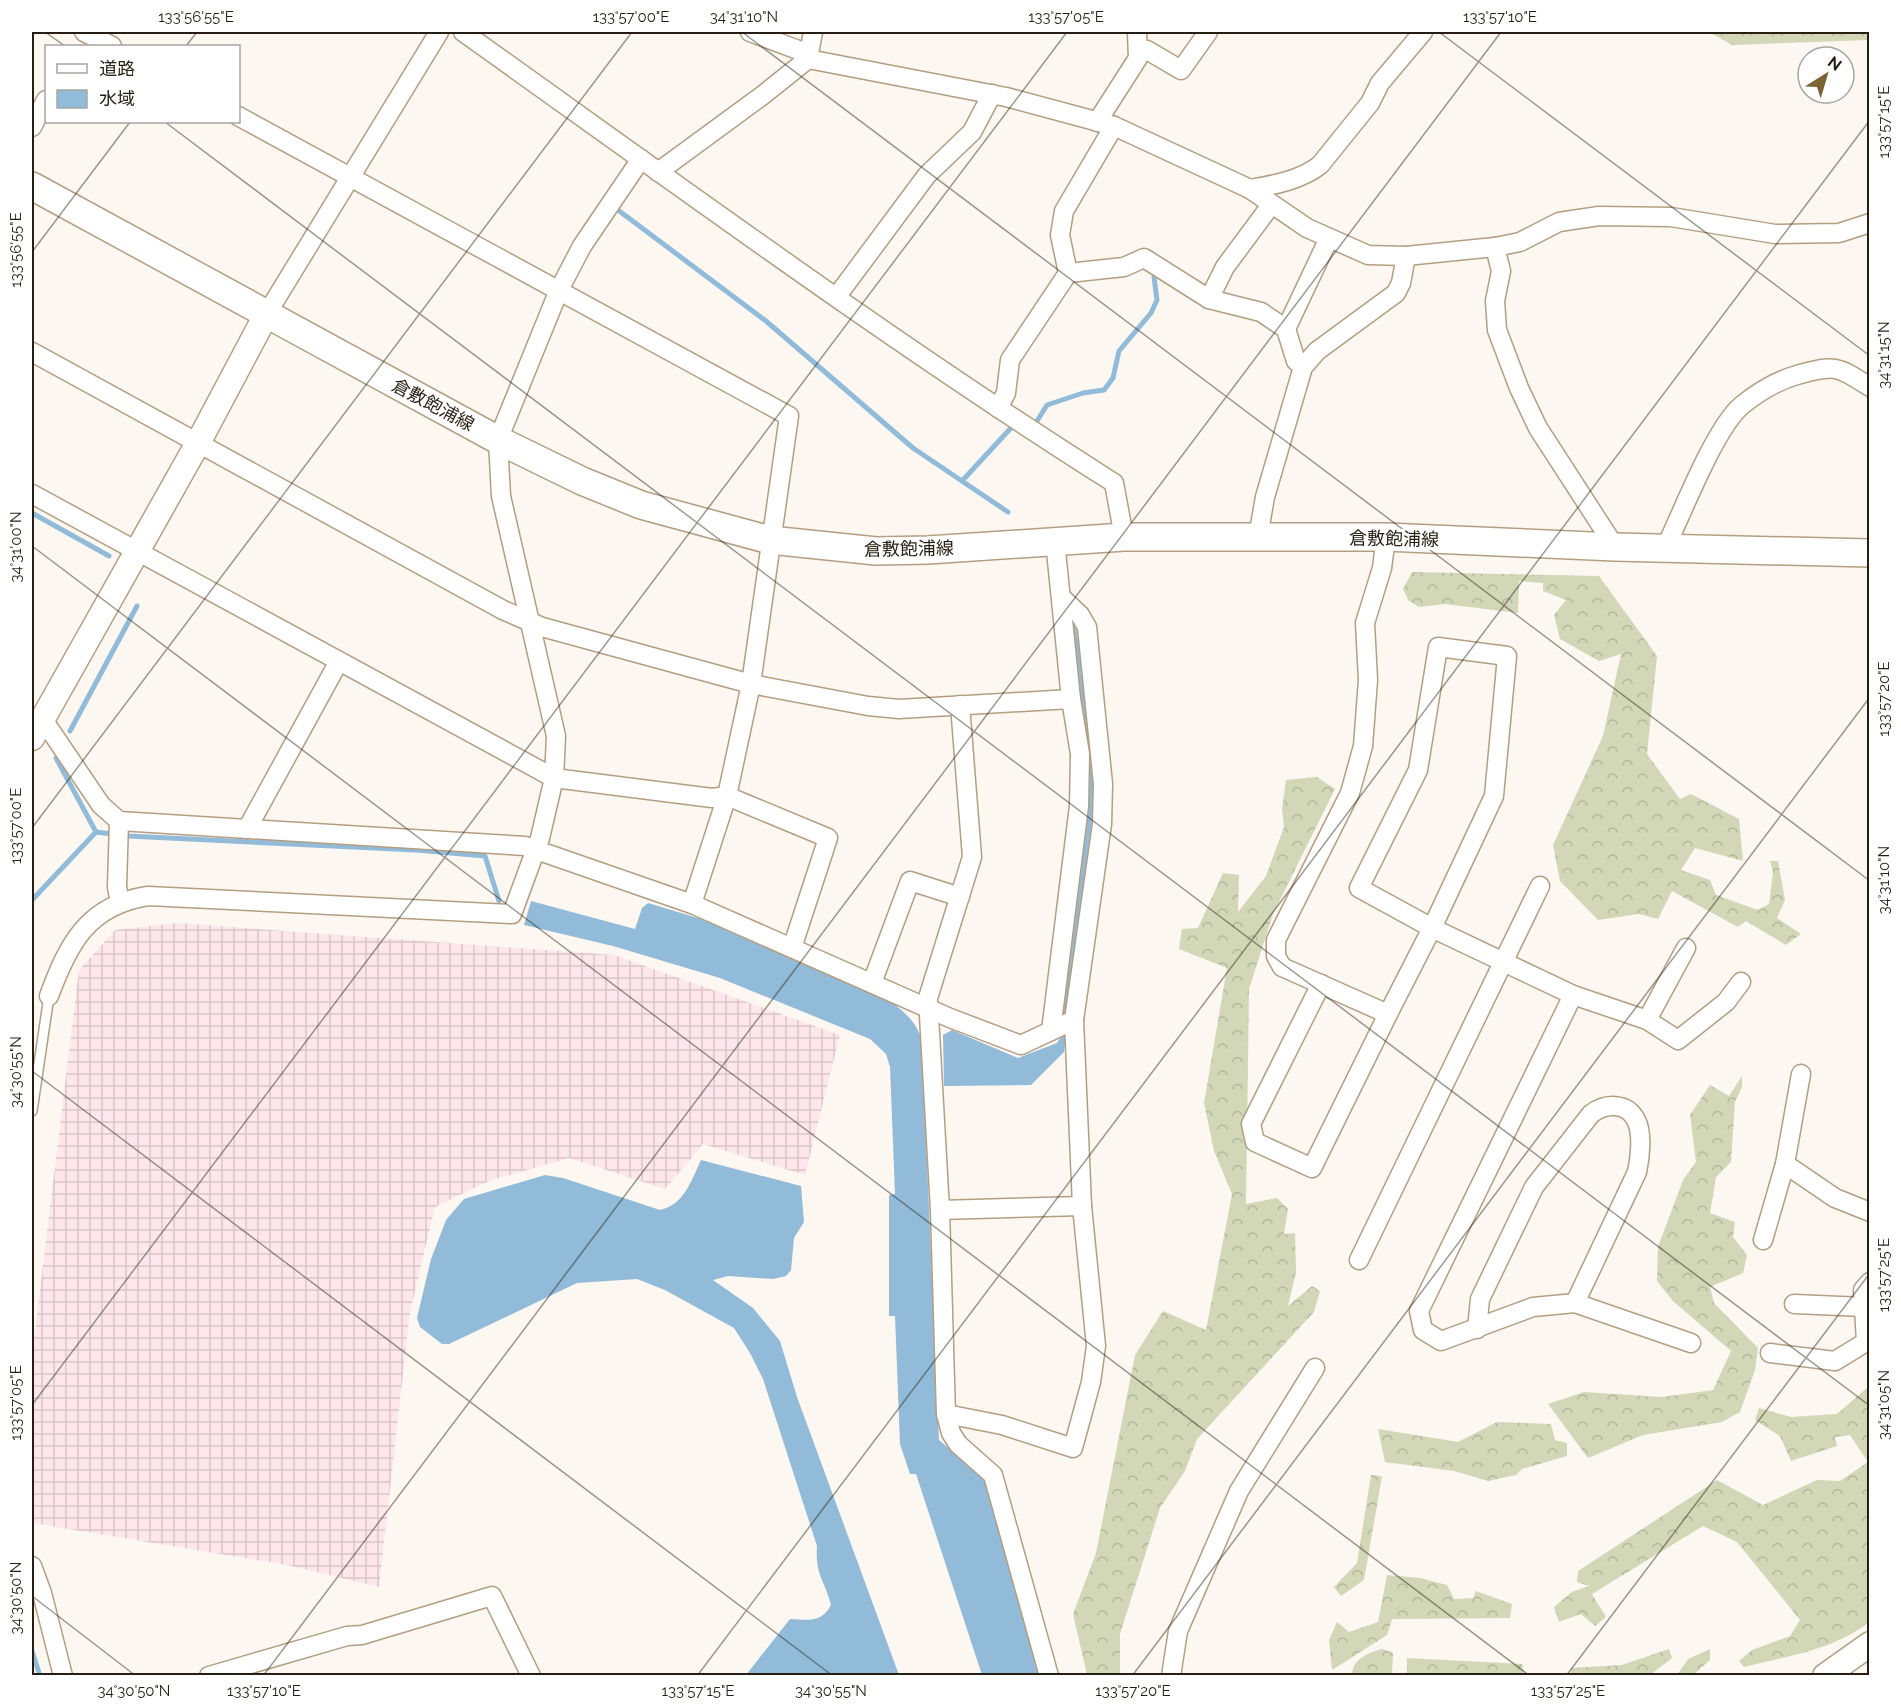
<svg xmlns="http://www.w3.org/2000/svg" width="1901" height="1707" font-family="Raleway,'Noto Sans JP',sans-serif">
	<defs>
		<pattern id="industrial-grid" width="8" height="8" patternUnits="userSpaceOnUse" patternTransform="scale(1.5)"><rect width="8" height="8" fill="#fde7ec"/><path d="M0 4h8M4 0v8" fill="none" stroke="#d9c6c9"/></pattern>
		<pattern id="forest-crowns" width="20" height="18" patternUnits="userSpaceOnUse" patternTransform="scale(1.5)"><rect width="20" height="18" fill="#d1d7b7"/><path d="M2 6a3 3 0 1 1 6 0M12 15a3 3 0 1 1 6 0" fill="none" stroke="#b3b89c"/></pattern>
	</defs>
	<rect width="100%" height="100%" fill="#fcf7f1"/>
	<path fill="url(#industrial-grid)" d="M 177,923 L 614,955 L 840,1035 L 805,1175 L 703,1144 L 665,1189 L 569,1158 L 489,1181 L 435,1207 L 410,1312 L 379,1587 L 287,1565 L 32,1523 L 32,1355 L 79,970 L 115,930 Z"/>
	<g fill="url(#forest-crowns)">
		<path d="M 1709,32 L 1869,32 L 1869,40 L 1732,45 Z"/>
		<path d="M 1412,572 L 1599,576 L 1657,656 L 1647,754 L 1680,799 L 1691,794 L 1739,819 L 1743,861 L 1695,848 L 1681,870 L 1710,880 L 1716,895 L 1758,910 L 1769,904 L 1773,872 L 1770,861 L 1778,861 L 1785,900 L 1777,918 L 1801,934 L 1786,945 L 1746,921 L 1738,927 L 1672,891 L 1658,919 L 1639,914 L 1598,920 L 1560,881 L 1553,845 L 1603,736 L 1621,654 L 1599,661 L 1560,639 L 1554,615 L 1566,600 L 1543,591 L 1543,583 L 1519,581 L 1518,613 L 1445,604 L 1419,607 L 1408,600 L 1403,589 Z"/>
		<path d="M 1317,777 L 1335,789 L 1273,914 L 1249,989 L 1246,1204 L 1277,1198 L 1288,1209 L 1284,1234 L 1295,1233 L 1296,1272 L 1288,1306 L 1312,1286 L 1320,1291 L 1314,1312 L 1197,1439 L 1185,1471 L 1160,1508 L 1120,1634 L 1120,1675 L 1087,1675 L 1073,1614 L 1096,1553 L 1135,1355 L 1163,1311 L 1206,1330 L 1232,1194 L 1214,1151 L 1204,1103 L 1227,968 L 1179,949 L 1182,929 L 1198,928 L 1223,873 L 1239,875 L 1238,912 L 1266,876 L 1284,827 L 1282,809 L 1286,780 Z"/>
		<path d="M 1742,1076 L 1742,1087 L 1735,1102 L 1731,1162 L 1716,1177 L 1710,1213 L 1735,1222 L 1733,1237 L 1747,1255 L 1743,1273 L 1710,1287 L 1714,1303 L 1758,1348 L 1755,1370 L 1740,1412 L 1722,1422 L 1643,1435 L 1588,1458 L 1548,1404 L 1584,1392 L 1662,1397 L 1713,1390 L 1731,1351 L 1673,1301 L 1657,1281 L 1658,1247 L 1683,1180 L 1696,1162 L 1690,1115 L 1710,1085 L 1729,1096 Z"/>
		<path d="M 1869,1386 L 1869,1622 C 1834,1650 1787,1656 1744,1667 L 1739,1661 L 1752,1650 L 1790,1636 L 1800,1620 L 1737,1542 L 1703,1526 L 1592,1594 L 1606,1617 L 1595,1626 L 1581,1614 L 1559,1622 L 1554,1607 L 1572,1592 L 1589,1586 L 1577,1582 L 1578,1571 L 1717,1480 L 1763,1505 L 1817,1480 L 1840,1481 L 1868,1462 L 1850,1435 L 1835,1437 L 1837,1446 L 1791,1461 L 1780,1436 L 1755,1420 L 1759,1408 L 1791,1417 L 1837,1414 Z"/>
		<path d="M 1497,1422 L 1551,1424 L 1555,1440 L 1567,1443 L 1567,1456 L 1522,1469 L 1516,1475 L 1488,1481 L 1454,1471 L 1385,1462 L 1378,1429 L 1458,1442 Z"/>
		<path d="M 1371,1475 L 1382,1476 L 1364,1580 L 1341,1596 L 1334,1587 L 1357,1563 Z"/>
		<path d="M 1387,1575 L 1420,1578 L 1447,1585 L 1454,1599 L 1473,1598 L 1476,1591 L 1512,1604 L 1510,1618 L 1392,1619 L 1387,1635 L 1332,1670 L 1329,1640 L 1337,1622 L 1349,1632 L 1378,1622 Z"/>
		<path d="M 1383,1649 L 1393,1653 L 1392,1675 L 1352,1675 C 1352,1659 1369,1652 1383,1649 Z"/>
		<path d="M 1669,1649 L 1672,1658 L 1650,1675 L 1571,1675 L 1571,1668 L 1622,1665 Z"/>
		<path d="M 1710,1649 L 1710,1660 L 1693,1675 L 1677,1675 L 1688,1659 Z"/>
		<path d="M 1407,1658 L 1522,1664 L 1524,1675 L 1407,1674 Z"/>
	</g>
	<g fill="#91bbd9">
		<path d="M 531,901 L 635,929 L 642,908 L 648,903 L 701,919 L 893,1003 C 908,1015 920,1026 922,1045 L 939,1440 L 988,1482 L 1040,1675 L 982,1675 L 916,1474 L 910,1474 L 900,1444 L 895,1316 L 889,1316 L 889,1195 L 895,1194 L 890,1067 L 886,1054 L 870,1039 L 720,978 L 613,946 L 524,925 Z"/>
		<path d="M 952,1030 L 1018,1058 L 1057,1043 L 1061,1036 L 1066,1037 L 1064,1052 L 1031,1085 L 944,1086 L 943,1035 Z"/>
		<path d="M 701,1160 L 801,1186 L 804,1222 L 794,1238 L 791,1270 L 786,1276 L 773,1279 L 728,1276 L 713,1280 L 753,1308 L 780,1341 L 797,1397 L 899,1675 L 746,1675 L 790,1619 C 808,1620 822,1623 831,1605 C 825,1580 815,1576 817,1546 L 763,1379 L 750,1353 L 734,1328 L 665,1290 L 637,1279 L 577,1283 L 449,1344 L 442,1344 L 420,1327 L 417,1318 L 431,1259 L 446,1220 L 464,1199 L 545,1175 L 563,1178 L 660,1210 C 684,1205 691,1181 701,1160 Z"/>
	</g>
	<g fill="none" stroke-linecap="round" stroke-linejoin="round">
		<g stroke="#91bbd9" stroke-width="5">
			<path d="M 618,210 L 766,321 L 913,448 L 1008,512"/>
			<path d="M 1037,421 L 1047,405 L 1083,393 L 1104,390 L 1113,378 L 1119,351 L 1151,313 L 1157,300 L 1154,277"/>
			<path d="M 962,481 L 1010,429"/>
			<path d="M 32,513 L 109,556"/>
			<path d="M 70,731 L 137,606"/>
			<path d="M 96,832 L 128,836 L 416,850 L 485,856 L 499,901"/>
			<path d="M 32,900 L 96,832 L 56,758"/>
			<path d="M 1063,1021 L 1089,825 L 1091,782 L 1088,729 L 1073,623"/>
			<path d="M 32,1651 L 40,1676"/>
		</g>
		<g stroke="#b49e81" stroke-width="12">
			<path id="lane" d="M 32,1111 L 49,996"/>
		</g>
		<g stroke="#b49e81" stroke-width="21">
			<g id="street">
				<path d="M 84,32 L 112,46"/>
				<path d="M 463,32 C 678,185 891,342 1114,483 L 1124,537"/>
				<path d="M 750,32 L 801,51 L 808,59 L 1006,97 L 1114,126 L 1250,189 L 1307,228 L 1368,255 L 1406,256 L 1495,247 L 1520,242 L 1559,222 L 1599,216 L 1671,217 L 1775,234 L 1839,233 L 1870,223"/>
				<path d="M 1138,50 L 1147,50 L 1181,70 L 1208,32"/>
				<path d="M 238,116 L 789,416 L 751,684 L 727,796 L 692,904"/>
				<path d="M 1097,122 L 1138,58 L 1137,32"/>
				<path d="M 32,127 L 46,100"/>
				<path d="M 658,172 L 763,95 L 808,59 L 813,32"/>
				<path d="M 1250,189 C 1274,185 1301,180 1320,165 L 1370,103 L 1380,83 L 1423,32"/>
				<path d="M 1495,247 L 1501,271 L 1495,301 L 1497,330 L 1519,388 L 1538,428 L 1615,547"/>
				<path d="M 1068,273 L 1124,267 L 1144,258 L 1209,299 L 1261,312 L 1286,329 L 1296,361 L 1303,367"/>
				<path d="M 837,296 L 927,175 L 972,132 L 992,94"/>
				<path d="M 1209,299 L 1225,267 L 1271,205"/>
				<path d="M 266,315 L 439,32"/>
				<path d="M 1286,329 L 1329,238"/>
				<path d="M 32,352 L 503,610 L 542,627 L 751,684 L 868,706 L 899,709 L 1071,699"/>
				<path d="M 998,408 L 1006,393 L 1010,360 L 1068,273 L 1060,235 L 1064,211 L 1114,126"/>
				<path d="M 32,494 L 554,778 L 712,798 L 727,796 L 828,838 L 792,948"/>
				<path d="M 1258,537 L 1265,497 L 1303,367 L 1317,351 L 1396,293 L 1401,283 L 1406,256"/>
				<path d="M 1386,537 L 1382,568 L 1365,623 L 1368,680 L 1363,746 L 1350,793 L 1276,940 L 1276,956 L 1282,967 L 1388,1014 L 1432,928 L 1494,796 L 1507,656 L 1438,647 L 1418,770 L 1359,888 L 1432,928 L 1573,995 L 1419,1311 L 1423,1330 L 1441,1341 L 1533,1307 L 1575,1303 L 1691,1343"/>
				<path d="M 1665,549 C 1682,513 1714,430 1741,406 C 1758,392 1776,381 1797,375 C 1835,364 1837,366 1870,387"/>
				<path d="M 960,705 L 972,857 L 928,998 L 940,1210 L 946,1414 L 951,1433 L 958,1444 L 993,1475 L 1049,1676"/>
				<path d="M 42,718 L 101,805 L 119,821 L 525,846 L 692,904 L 950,1018 L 1021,1045 L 1074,1020"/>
				<path d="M 119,821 L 117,887 L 120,903"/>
				<path d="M 247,829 L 338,663"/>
				<path d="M 872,983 L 910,881 L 960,897"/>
				<path d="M 1321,984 L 1251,1124 L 1255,1142 L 1312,1168 L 1388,1014"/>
				<path d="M 1573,995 L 1647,1020 L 1678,1040 L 1726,1002 L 1741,982"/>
				<path d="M 49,996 C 68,944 88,905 148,896 L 512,914 L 540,838 L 554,778 L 556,736 L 501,496 L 498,440 L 559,290 L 582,246 L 641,159"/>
				<path d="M 1647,1020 L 1686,948"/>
				<path d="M 1051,1031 L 1079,806 L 1080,754 L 1071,699 L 1055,541"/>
				<path d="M 1785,1164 L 1835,1198 L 1870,1212"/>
				<path d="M 940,1210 L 1082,1206"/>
				<path d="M 1763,1240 L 1785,1164 L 1801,1074"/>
				<path d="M 1359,1260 L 1540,886"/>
				<path d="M 1794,1304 L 1864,1307 L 1870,1301"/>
				<path d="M 1477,1329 L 1480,1299 L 1534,1187 L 1591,1114 C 1605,1103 1627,1102 1636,1120 C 1643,1133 1640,1158 1637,1172 L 1575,1303"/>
				<path d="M 1770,1353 L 1835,1361 L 1866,1342 L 1863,1290 L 1870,1282"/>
				<path d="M 946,1414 L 1002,1425 L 1073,1448 L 1091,1382 L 1096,1346 L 1082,1206 L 1074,1020 L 1102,824 L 1103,784 L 1087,627 L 1080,615 L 1062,598"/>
				<path d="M 32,1566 L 42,1593 L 63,1676"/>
				<path d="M 209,1676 L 347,1636 L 362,1635 L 492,1596 L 531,1676"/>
				<path d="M 1171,1676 L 1178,1631 L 1239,1491 L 1315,1368"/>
			</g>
		</g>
		<g stroke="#b49e81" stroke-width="27">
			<g id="secondary">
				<path d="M 32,738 L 198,443 L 266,315"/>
				<path d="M 1825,1676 L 1870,1644"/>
			</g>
		</g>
		<g stroke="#b49e81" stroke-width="30">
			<path id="primary" d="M 32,186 L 498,440 L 582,481 L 641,505 L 770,540 L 876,551 L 928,550 L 1124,537 L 1386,537 L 1615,547 L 1870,553"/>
		</g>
		<use href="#lane" stroke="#fff" stroke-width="9"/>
		<use href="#street" stroke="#fff" stroke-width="18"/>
		<use href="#secondary" stroke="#fff" stroke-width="24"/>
		<use href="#primary" stroke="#fff" stroke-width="27"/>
	</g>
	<path fill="none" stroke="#261e12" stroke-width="1.5" stroke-opacity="0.45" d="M 45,32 L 65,46M 742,32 L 1870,881M 1439,32 L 1870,356M 186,46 L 197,32M 165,122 L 1870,1406M 32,252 L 130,122M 32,546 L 1530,1676M 32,828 L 632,32M 32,1071 L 833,1676M 32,1405 L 1067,32M 32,1596 L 136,1676M 263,1676 L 1501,32M 697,1676 L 1870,120M 1132,1676 L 1870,697M 1566,1676 L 1870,1273"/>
	<g text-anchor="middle" stroke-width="6" stroke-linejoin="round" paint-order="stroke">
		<g font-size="18" fill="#261e12" stroke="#fff">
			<text transform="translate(433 405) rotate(28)" y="6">倉敷飽浦線</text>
			<text transform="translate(1394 539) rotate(1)" y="6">倉敷飽浦線</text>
			<text transform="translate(909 549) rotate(-1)" y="6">倉敷飽浦線</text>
		</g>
	</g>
	<rect width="1901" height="1707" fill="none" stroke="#ffffff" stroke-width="66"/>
	<rect x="45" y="45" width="195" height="78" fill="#ffffff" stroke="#a8a5a0" stroke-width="1.5"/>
	<rect x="57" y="64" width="30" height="9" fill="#ffffff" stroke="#a8a5a0" stroke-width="1.5"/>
	<text x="99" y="75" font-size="18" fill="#261e12">道路</text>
	<rect x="57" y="90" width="30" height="18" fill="#91bbd9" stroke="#a8a5a0" stroke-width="1.5"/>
	<text x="99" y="105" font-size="18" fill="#261e12">水域</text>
	<g transform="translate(1826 75) rotate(37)"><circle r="28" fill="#ffffff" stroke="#a8a5a0" stroke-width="1.5"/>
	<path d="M0-4.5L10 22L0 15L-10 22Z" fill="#7c6234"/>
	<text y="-9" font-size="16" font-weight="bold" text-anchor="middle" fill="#261e12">N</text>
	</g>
	<rect x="33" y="33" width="1835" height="1641" fill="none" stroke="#261e12" stroke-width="2"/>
	<g font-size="15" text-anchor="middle" fill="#261e12">
		<text x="196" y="22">133°56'55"E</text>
		<text x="631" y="22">133°57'00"E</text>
		<text x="744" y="22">34°31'10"N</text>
		<text x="1066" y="22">133°57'05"E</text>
		<text x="1500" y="22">133°57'10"E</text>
		<text transform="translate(1884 122) rotate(-90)" y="5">133°57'15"E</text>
		<text transform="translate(16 250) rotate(-90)" y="5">133°56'55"E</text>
		<text transform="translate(1884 355) rotate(-90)" y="5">34°31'15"N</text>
		<text transform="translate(16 547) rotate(-90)" y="5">34°31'00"N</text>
		<text transform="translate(1884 699) rotate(-90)" y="5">133°57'20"E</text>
		<text transform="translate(16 826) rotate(-90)" y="5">133°57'00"E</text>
		<text transform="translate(1884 880) rotate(-90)" y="5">34°31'10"N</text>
		<text transform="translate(16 1072) rotate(-90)" y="5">34°30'55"N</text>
		<text transform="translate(1884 1275) rotate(-90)" y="5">133°57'25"E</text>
		<text transform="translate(16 1403) rotate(-90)" y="5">133°57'05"E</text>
		<text transform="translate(1884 1405) rotate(-90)" y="5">34°31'05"N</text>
		<text transform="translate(16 1598) rotate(-90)" y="5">34°30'50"N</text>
		<text x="134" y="1696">34°30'50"N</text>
		<text x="264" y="1696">133°57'10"E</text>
		<text x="698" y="1696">133°57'15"E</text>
		<text x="831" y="1696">34°30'55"N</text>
		<text x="1133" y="1696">133°57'20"E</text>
		<text x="1568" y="1696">133°57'25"E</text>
	</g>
</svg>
